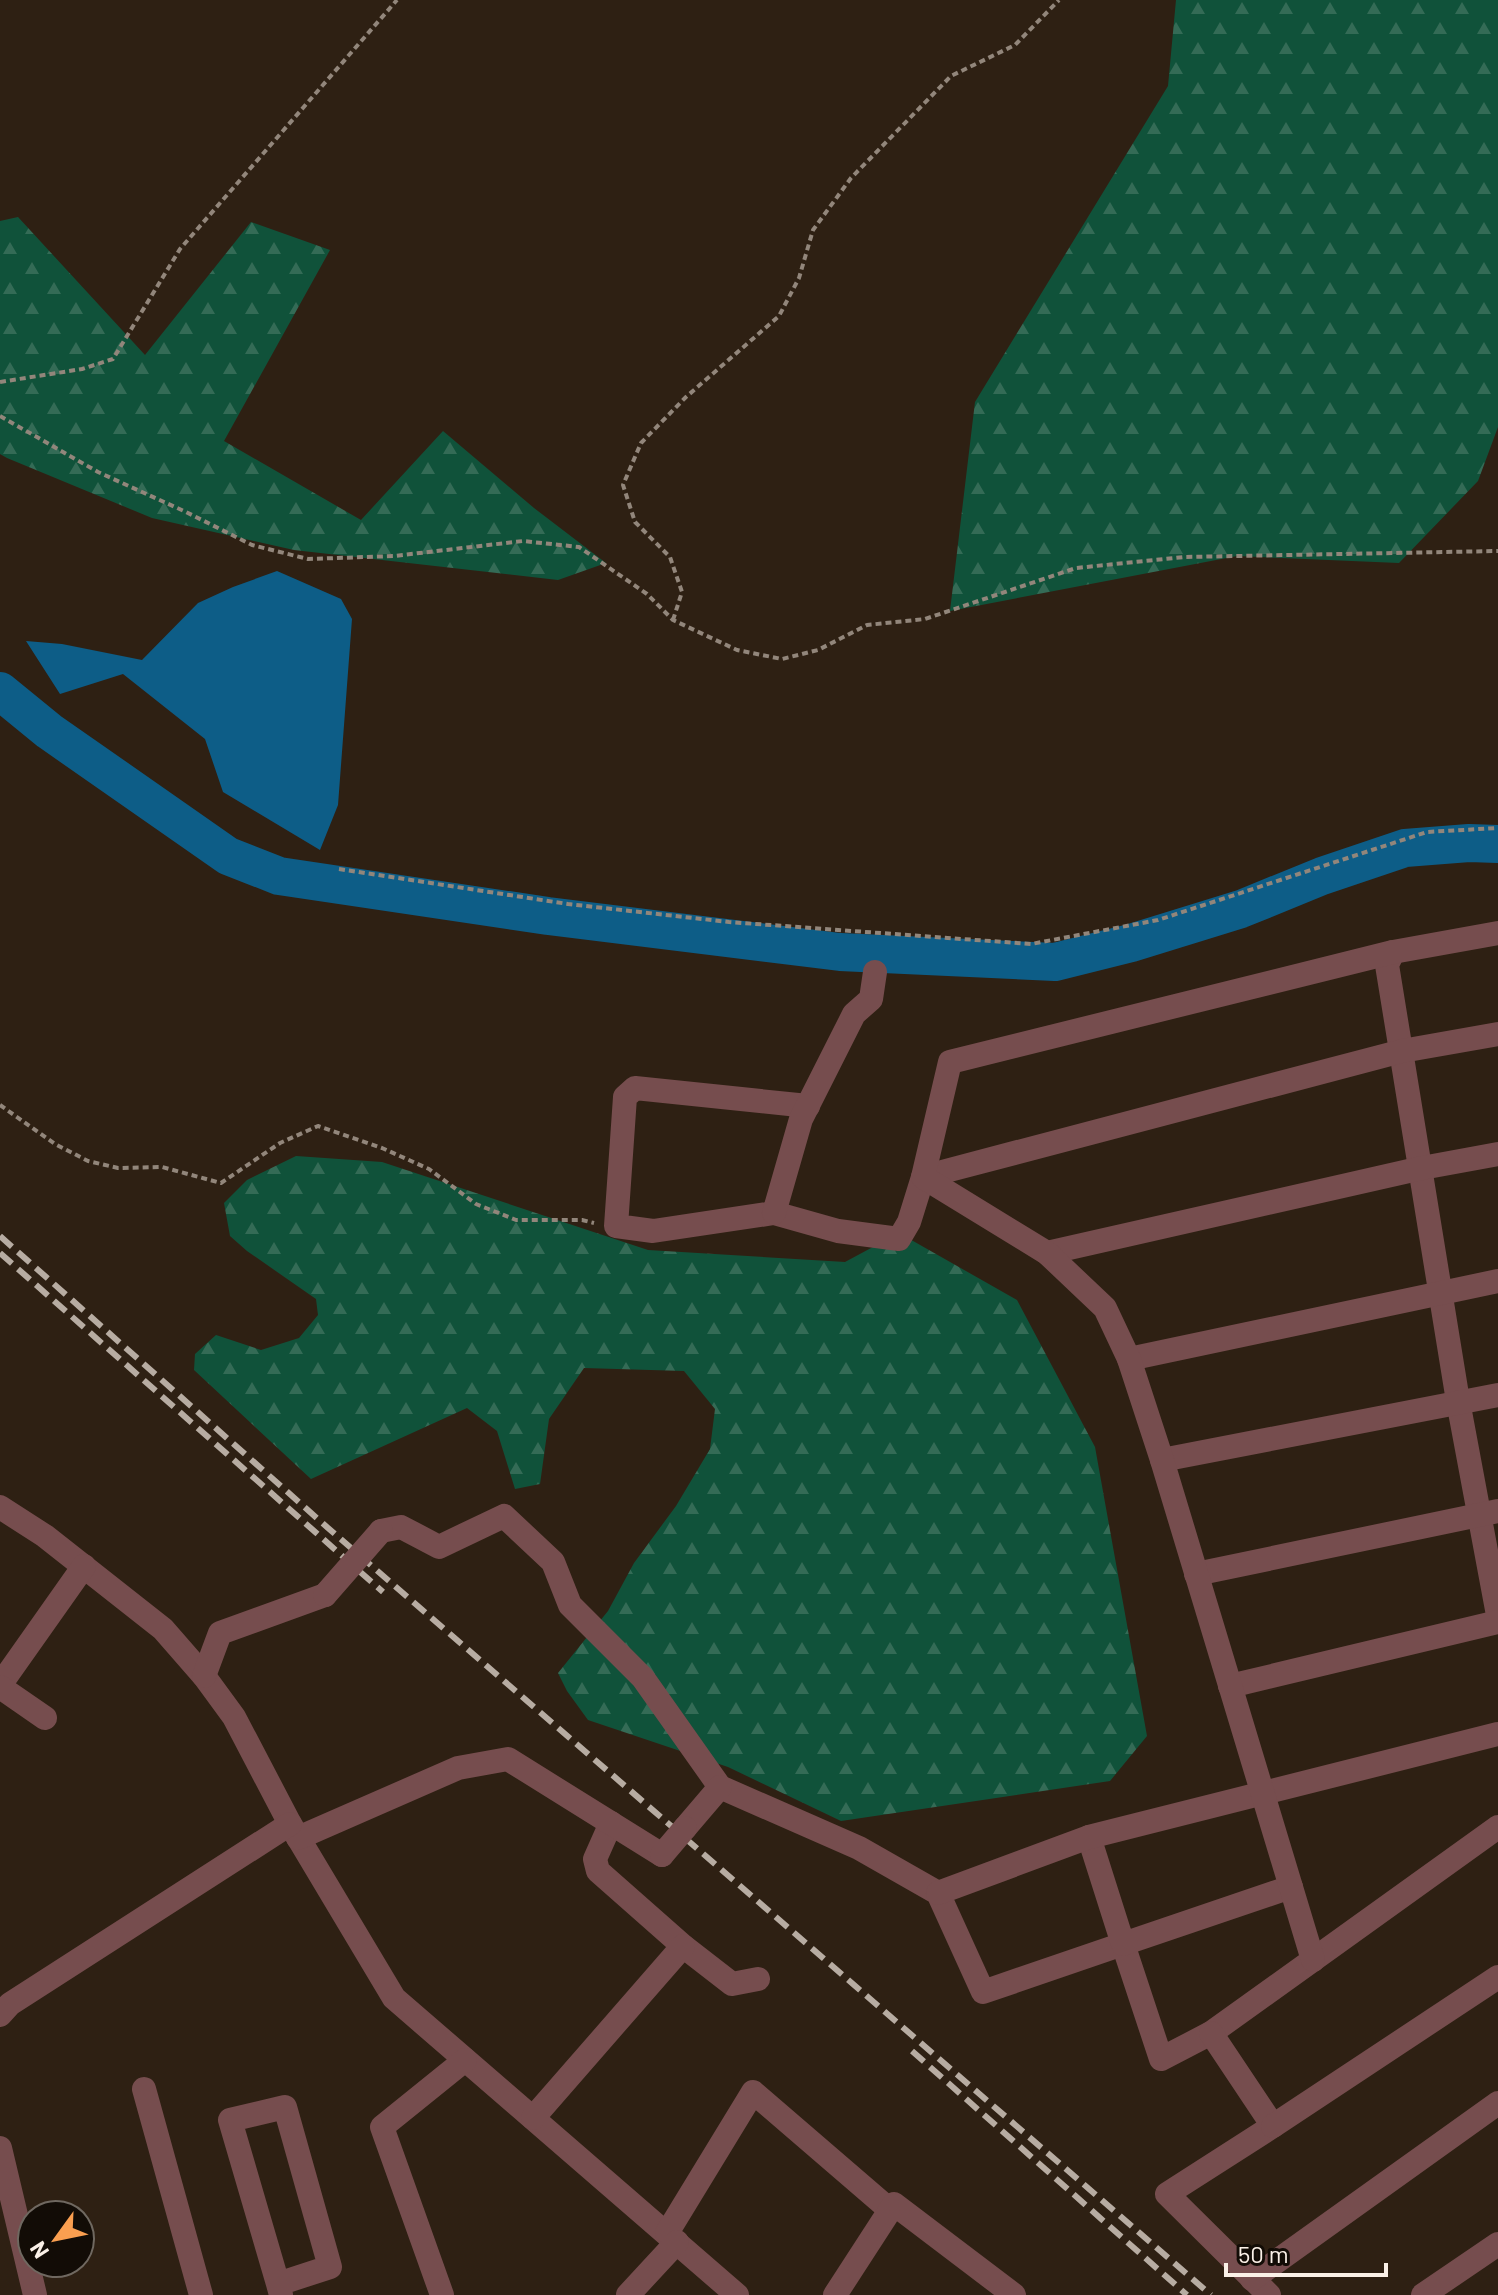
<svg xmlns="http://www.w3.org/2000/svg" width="1498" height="2295" font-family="Barlow,sans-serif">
	<defs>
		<pattern id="forest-firs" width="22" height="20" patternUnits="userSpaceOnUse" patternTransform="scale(2)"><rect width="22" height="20" fill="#10523a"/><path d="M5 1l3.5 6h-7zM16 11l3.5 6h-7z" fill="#346b56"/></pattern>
	</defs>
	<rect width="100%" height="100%" fill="#2e2013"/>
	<g fill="url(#forest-firs)">
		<path d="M 1176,0 L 1498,0 L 1498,427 L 1478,481 L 1399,563 L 1237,556 L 950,611 L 975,402 L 1168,86 Z"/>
		<path d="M 18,217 L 145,355 L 251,222 L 330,250 L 224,441 L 361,520 L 443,431 L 534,508 L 606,563 L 558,580 L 294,550 L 152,518 L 7,458 L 0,454 L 0,221 Z"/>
		<path d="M 296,1156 L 382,1162 L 648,1250 L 845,1262 L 899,1233 L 1017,1300 L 1095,1447 L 1147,1736 L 1110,1781 L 841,1821 L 728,1767 L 588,1720 L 567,1691 L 558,1673 L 608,1611 L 634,1563 L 676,1506 L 710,1449 L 715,1409 L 684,1371 L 584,1368 L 549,1419 L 540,1484 L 515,1489 L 497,1431 L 467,1408 L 311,1479 L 194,1370 L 195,1354 L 216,1335 L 261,1350 L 299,1338 L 318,1315 L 316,1299 L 247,1251 L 230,1236 L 224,1203 L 247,1180 Z"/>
	</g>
	<path fill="#0d5d87" d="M 277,571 L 341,599 L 352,619 L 338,805 L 320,850 L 223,792 L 205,739 L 123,674 L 60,694 L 26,641 L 62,644 L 142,660 L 198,603 L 233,587 Z"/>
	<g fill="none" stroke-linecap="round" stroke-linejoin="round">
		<path stroke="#0d5d87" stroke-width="38" d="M 0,691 L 49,731 L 228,856 L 279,876 L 548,916 L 840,952 L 1055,962 L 1131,943 L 1241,909 L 1322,876 L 1405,848 L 1469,843 L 1498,844"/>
		<g stroke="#92867b" stroke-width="4" stroke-dasharray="6 4" stroke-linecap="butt">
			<path d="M 0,382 L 82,369 L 113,359 L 180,249 L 397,0"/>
			<path d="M 0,416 L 98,472 L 186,512 L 252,545 L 308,559 L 394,556 L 523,541 L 579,547 L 647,594 L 673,620 L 737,650 L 782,659 L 818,650 L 867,625 L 925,619 L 1076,568 L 1184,557 L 1498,551"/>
			<path d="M 673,620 L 682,592 L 670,557 L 635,522 L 623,485 L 641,443 L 686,397 L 779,316 L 799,278 L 813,230 L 851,178 L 951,76 L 1015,45 L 1059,0"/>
			<path d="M 339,869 L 568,904 L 729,922 L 1031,944 L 1158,920 L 1427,832 L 1498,828"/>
			<path d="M 0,1105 L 55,1144 L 88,1161 L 118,1168 L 162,1167 L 221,1183 L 280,1143 L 318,1126 L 382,1148 L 429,1169 L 476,1204 L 516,1220 L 582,1220 L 594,1223"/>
		</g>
		<g stroke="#764d4e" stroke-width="24">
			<path d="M 1393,952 L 1387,965 L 1458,1401 L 1498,1615"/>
			<path d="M 808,1106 L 635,1088 L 625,1097 L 616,1226 L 653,1231 L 774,1213 L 838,1231 L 899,1239 L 909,1222 L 923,1177 L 1402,1051 L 1498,1034"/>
			<path d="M 774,1213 L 801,1119 L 854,1014 L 871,999 L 875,972"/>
			<path d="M 1047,1253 L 1422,1168 L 1498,1154"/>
			<path d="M 1129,1359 L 1498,1281"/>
			<path d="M 1162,1460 L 1498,1395"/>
			<path d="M 0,1507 L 45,1536 L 163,1629 L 204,1676 L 234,1717 L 290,1824 L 394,1998 L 737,2295"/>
			<path d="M 381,1531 L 401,1527 L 439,1547 L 504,1516 L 553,1562 L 570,1605 L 643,1678 L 720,1787 L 859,1848 L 938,1893 L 983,1992 L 1123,1944 L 1161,2059 L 1211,2033 L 1498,1827"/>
			<path d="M 1196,1574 L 1498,1511"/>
			<path d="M 204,1676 L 220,1633 L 325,1595"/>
			<path d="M 0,1685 L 84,1566"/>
			<path d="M 1230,1686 L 1498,1622"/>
			<path d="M 0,1687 L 45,1718"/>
			<path d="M 611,1823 L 595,1859 L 598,1871 L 683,1946 L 732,1984 L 758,1979"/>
			<path d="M 685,1828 L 720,1787"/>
			<path d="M 1089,1837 L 1123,1944 L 1291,1887"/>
			<path d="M 298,1838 L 458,1768 L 508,1759 L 662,1855"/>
			<path d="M 938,1893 L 1089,1837 L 1498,1734"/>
			<path d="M 1313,1960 L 1162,1460 L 1129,1359 L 1105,1308 L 1047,1253 L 923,1177 L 950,1062 L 1393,952 L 1498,933"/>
			<path d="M 0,2015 L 10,2004 L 290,1824"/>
			<path d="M 1211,2033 L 1273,2126 L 1167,2194 L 1269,2295"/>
			<path d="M 144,2089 L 201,2295"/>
			<path d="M 533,2118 L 683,1946"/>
			<path d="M 1273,2126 L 1498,1977"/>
			<path d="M 0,2148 L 35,2295"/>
			<path d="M 667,2233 L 753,2092 L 890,2210"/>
			<path d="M 1252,2279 L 1498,2103"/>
			<path d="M 278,2284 L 330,2267 L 285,2107 L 230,2120 L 278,2284 L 281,2295"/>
			<path d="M 442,2295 L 382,2127 L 465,2060"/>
			<path d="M 628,2295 L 677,2242"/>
			<path d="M 835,2295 L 894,2204 L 1014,2295"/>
			<path d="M 1423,2295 L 1498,2244"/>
		</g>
		<g stroke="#b7aca2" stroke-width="6" stroke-dasharray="16 8" stroke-linecap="butt">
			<path d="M 0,1236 L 328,1528 L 1211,2295"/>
			<path d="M 0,1253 L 383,1592"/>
			<path d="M 912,2051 L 1187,2295"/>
		</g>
		<g stroke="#764d4e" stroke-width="24">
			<path d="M 325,1595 L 381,1531"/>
			<path d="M 662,1855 L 685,1828"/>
		</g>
	</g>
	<g transform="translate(56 2239) rotate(237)"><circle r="38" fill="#120c06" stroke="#6f6860" stroke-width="2"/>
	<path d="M0-6L14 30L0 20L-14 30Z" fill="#fa9f50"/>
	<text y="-12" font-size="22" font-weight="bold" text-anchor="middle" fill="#fbf1e8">N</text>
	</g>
	<path d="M1226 2263v12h160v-12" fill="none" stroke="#fbf1e8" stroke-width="4"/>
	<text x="1238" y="2263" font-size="24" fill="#fbf1e8" stroke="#120c06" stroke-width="6" paint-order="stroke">50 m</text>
</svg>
